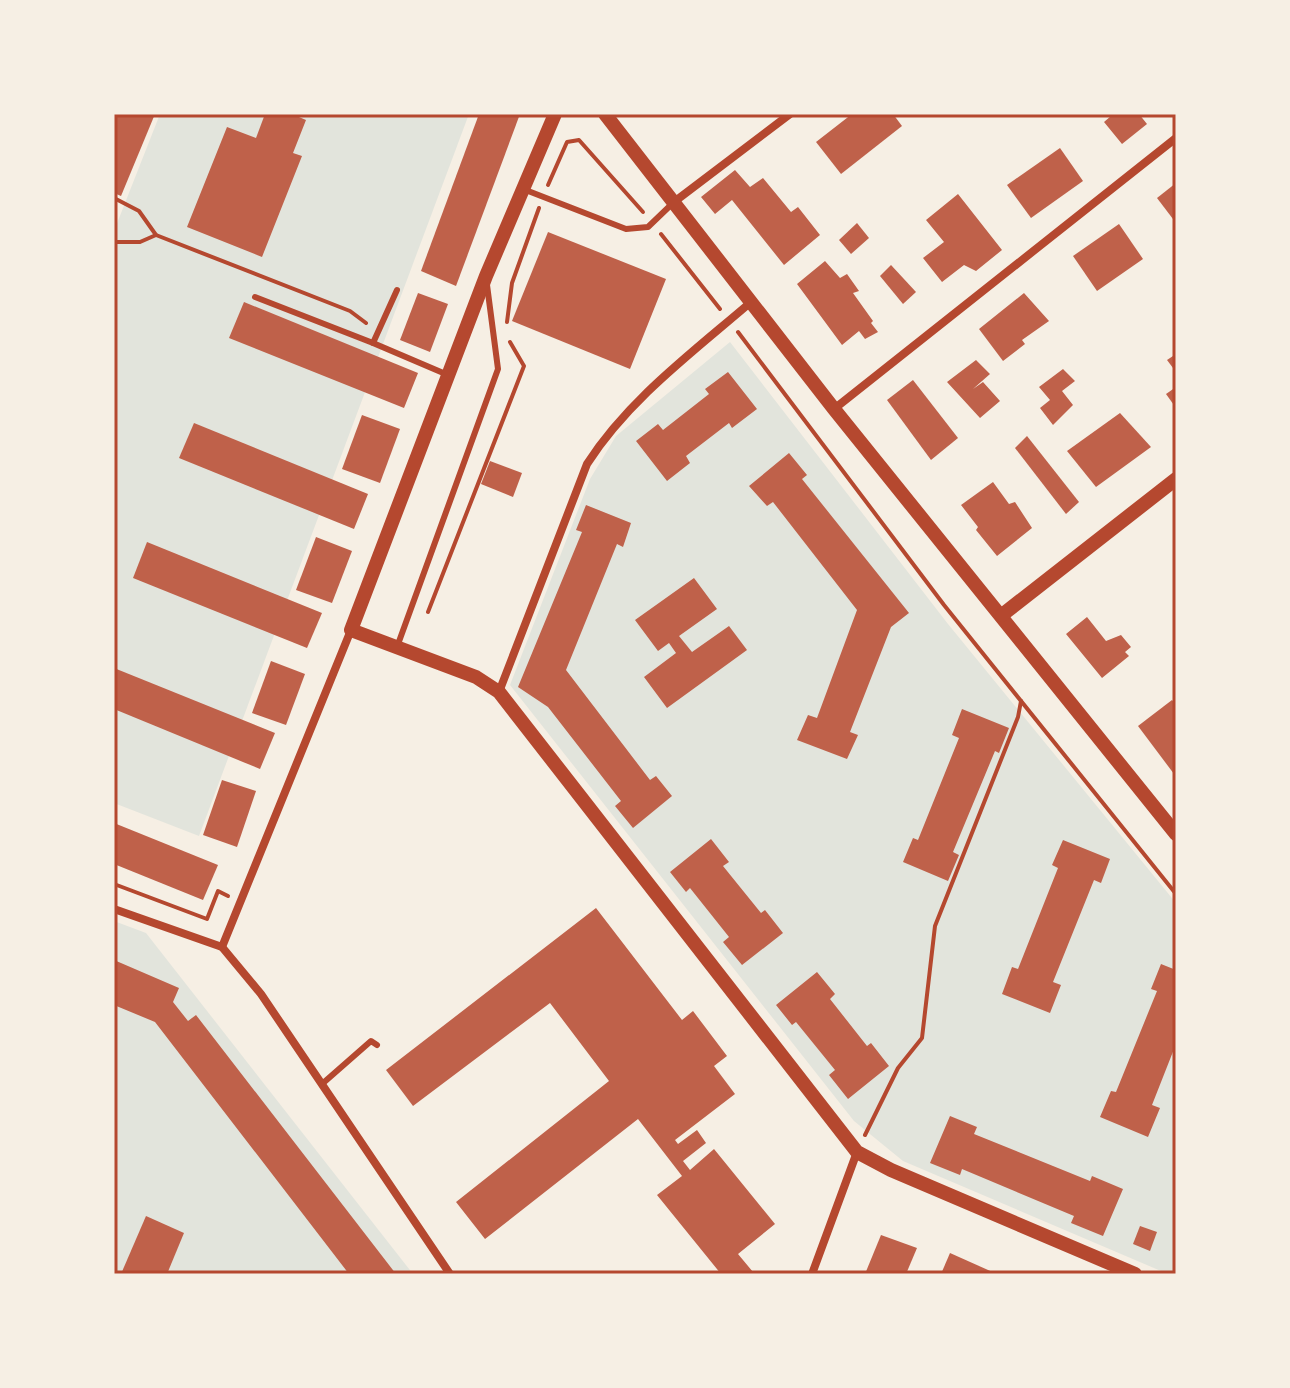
<svg xmlns="http://www.w3.org/2000/svg" width="1290" height="1388" font-family="'Varela Round',sans-serif">
	<rect width="100%" height="100%" fill="#f6efe4"/>
	<g fill="#e2e4dc">
		<path d="M 160,114 L 469,114 L 199,836 L 114,803 L 114,231 Z"/>
		<path d="M 730,342 L 948,624 L 1176,903 L 1176,1274 L 1168,1274 L 903,1161 L 854,1121 L 510,685 L 590,479 L 616,436 Z"/>
		<path d="M 114,921 L 146,933 L 413,1274 L 114,1274 Z"/>
	</g>
	<g fill="#bf614a">
		<path d="M 114,114 L 155,114 L 121,196 L 114,193 Z"/>
		<path d="M 265,114 L 292,114 L 306,120 L 293,153 L 302,156 L 262,257 L 187,227 L 227,127 L 256,138 Z"/>
		<path d="M 479,114 L 520,114 L 456,286 L 421,271 Z"/>
		<path d="M 852,114 L 893,114 L 902,126 L 841,174 L 816,142 Z"/>
		<path d="M 1110,114 L 1139,114 L 1147,124 L 1122,144 L 1104,122 L 1111,116 Z"/>
		<path d="M 1060,148 L 1083,181 L 1031,218 L 1007,185 Z"/>
		<path d="M 735,170 L 750,187 L 763,178 L 791,212 L 798,207 L 820,235 L 784,265 L 732,200 L 715,214 L 701,197 Z"/>
		<path d="M 1176,183 L 1176,223 L 1157,198 Z"/>
		<path d="M 958,194 L 1002,250 L 976,271 L 964,265 L 942,282 L 923,258 L 944,242 L 926,220 Z"/>
		<path d="M 857,223 L 869,238 L 851,254 L 839,240 Z"/>
		<path d="M 1119,224 L 1143,259 L 1097,291 L 1073,256 Z"/>
		<path d="M 548,232 L 666,279 L 630,369 L 512,321 Z"/>
		<path d="M 825,261 L 840,278 L 847,274 L 859,291 L 853,293 L 873,321 L 871,323 L 878,332 L 865,339 L 859,331 L 842,345 L 797,284 Z"/>
		<path d="M 891,265 L 916,292 L 903,304 L 880,276 Z"/>
		<path d="M 418,293 L 448,304 L 430,352 L 400,340 Z"/>
		<path d="M 1024,293 L 1049,321 L 1022,340 L 1025,344 L 1003,361 L 979,329 Z"/>
		<path d="M 244,302 L 418,373 L 404,408 L 229,338 Z"/>
		<path d="M 1176,354 L 1176,372 L 1167,360 Z"/>
		<path d="M 976,360 L 990,374 L 973,389 L 983,382 L 1000,401 L 980,418 L 947,382 Z"/>
		<path d="M 1063,369 L 1075,381 L 1062,391 L 1073,405 L 1053,425 L 1040,408 L 1050,400 L 1039,387 Z"/>
		<path d="M 728,372 L 757,409 L 732,428 L 729,423 L 686,456 L 690,463 L 667,481 L 636,441 L 658,424 L 663,430 L 709,394 L 705,389 Z"/>
		<path d="M 913,380 L 958,438 L 931,460 L 887,400 Z"/>
		<path d="M 1176,387 L 1176,408 L 1166,394 Z"/>
		<path d="M 1120,413 L 1151,447 L 1096,487 L 1067,451 Z"/>
		<path d="M 362,415 L 400,429 L 380,483 L 342,469 Z"/>
		<path d="M 194,423 L 368,494 L 354,529 L 179,458 Z"/>
		<path d="M 1027,436 L 1079,502 L 1066,514 L 1015,448 Z"/>
		<path d="M 789,453 L 807,475 L 802,479 L 909,613 L 891,627 L 850,732 L 858,735 L 847,759 L 797,740 L 808,715 L 817,718 L 857,610 L 773,502 L 767,506 L 749,486 Z"/>
		<path d="M 490,461 L 522,473 L 513,497 L 481,484 Z"/>
		<path d="M 993,482 L 1009,504 L 1015,502 L 1032,528 L 997,556 L 976,530 L 978,527 L 961,505 Z"/>
		<path d="M 586,505 L 631,523 L 623,547 L 617,544 L 566,670 L 650,780 L 656,776 L 672,796 L 633,828 L 615,806 L 621,801 L 548,707 L 518,687 L 582,532 L 576,530 Z"/>
		<path d="M 316,537 L 352,551 L 332,603 L 296,590 Z"/>
		<path d="M 147,542 L 322,613 L 307,648 L 133,578 Z"/>
		<path d="M 694,578 L 717,609 L 679,636 L 692,652 L 729,626 L 747,650 L 667,708 L 644,677 L 676,653 L 669,643 L 658,651 L 635,620 Z"/>
		<path d="M 1087,617 L 1106,641 L 1121,635 L 1131,647 L 1125,652 L 1129,656 L 1102,678 L 1066,634 Z"/>
		<path d="M 271,661 L 305,674 L 286,725 L 252,713 Z"/>
		<path d="M 114,668 L 275,733 L 260,769 L 114,709 Z"/>
		<path d="M 1172,700 L 1176,705 L 1174,774 L 1138,726 Z"/>
		<path d="M 962,709 L 1009,728 L 999,753 L 995,751 L 953,852 L 959,855 L 948,881 L 903,862 L 913,838 L 918,840 L 959,738 L 952,735 Z"/>
		<path d="M 222,780 L 256,791 L 237,847 L 203,835 Z"/>
		<path d="M 114,823 L 218,865 L 203,900 L 114,864 Z"/>
		<path d="M 711,839 L 729,862 L 723,866 L 761,913 L 765,910 L 783,933 L 742,965 L 723,942 L 729,937 L 690,888 L 686,892 L 670,872 Z"/>
		<path d="M 1063,840 L 1110,859 L 1101,883 L 1094,880 L 1053,982 L 1061,985 L 1050,1013 L 1002,994 L 1012,967 L 1018,969 L 1058,868 L 1052,865 Z"/>
		<path d="M 596,908 L 682,1020 L 693,1011 L 727,1056 L 714,1066 L 735,1094 L 675,1140 L 678,1144 L 697,1130 L 706,1143 L 683,1161 L 690,1170 L 714,1149 L 775,1224 L 738,1254 L 753,1272 L 751,1274 L 721,1274 L 657,1195 L 682,1176 L 638,1119 L 485,1239 L 456,1202 L 609,1081 L 550,1003 L 413,1106 L 386,1070 Z"/>
		<path d="M 114,960 L 179,988 L 173,1002 L 188,1021 L 196,1015 L 396,1274 L 349,1274 L 155,1022 L 114,1005 Z"/>
		<path d="M 1161,964 L 1176,970 L 1176,1044 L 1152,1105 L 1160,1108 L 1148,1137 L 1100,1117 L 1111,1091 L 1116,1092 L 1157,991 L 1151,989 Z"/>
		<path d="M 817,972 L 835,994 L 830,999 L 867,1046 L 871,1043 L 889,1066 L 848,1099 L 829,1075 L 835,1070 L 796,1022 L 792,1025 L 776,1005 Z"/>
		<path d="M 950,1116 L 977,1127 L 974,1134 L 1090,1181 L 1092,1176 L 1123,1189 L 1103,1236 L 1071,1223 L 1074,1216 L 962,1169 L 960,1175 L 930,1163 Z"/>
		<path d="M 146,1216 L 184,1233 L 167,1274 L 121,1274 Z"/>
		<path d="M 1140,1226 L 1157,1232 L 1150,1251 L 1133,1244 Z"/>
		<path d="M 881,1235 L 917,1248 L 906,1274 L 865,1274 Z"/>
		<path d="M 950,1253 L 997,1274 L 941,1274 Z"/>
	</g>
	<g fill="none" stroke-linecap="round" stroke-linejoin="round">
		<g stroke="#b5482f" stroke-width="4">
			<path d="M 548,185 L 567,142 L 579,140 L 643,212"/>
			<path d="M 114,198 L 139,211 L 156,235 L 350,311 L 366,323"/>
			<path d="M 661,234 L 720,309"/>
			<path d="M 114,242 L 140,242 L 156,235"/>
			<path d="M 507,322 L 512,283 L 539,208"/>
			<path d="M 738,332 L 944,605 L 1176,894"/>
			<path d="M 428,612 L 524,366 L 510,342"/>
			<path d="M 114,884 L 207,919 L 218,891 L 228,896"/>
			<path d="M 865,1135 L 898,1068 L 922,1038 L 935,926 L 1018,717 L 1021,701"/>
		</g>
		<g stroke="#b5482f" stroke-width="6">
			<path d="M 523,189 L 626,229 L 648,227 L 674,202"/>
			<path d="M 397,290 L 373,343 L 448,375"/>
			<path d="M 255,297 L 373,343"/>
			<path d="M 397,647 L 498,369 L 487,285"/>
			<path d="M 322,1084 L 371,1041 L 377,1045"/>
		</g>
		<g stroke="#b5482f" stroke-width="8">
			<path d="M 674,202 L 790,114"/>
			<path d="M 834,409 L 1176,138"/>
			<path d="M 499,692 L 587,464 C 629,399 693,352 751,302"/>
			<path d="M 114,909 L 222,947 L 261,994 L 450,1274"/>
			<path d="M 222,947 L 351,630"/>
			<path d="M 812,1274 L 857,1152"/>
		</g>
		<g stroke="#b5482f" stroke-width="14">
			<path d="M 555,114 L 486,276 L 351,630 L 476,677 L 499,692 L 857,1152 L 891,1170 L 1135,1274"/>
			<path d="M 605,114 L 834,409 L 1176,834"/>
			<path d="M 1002,615 L 1176,479"/>
		</g>
	</g>
	<rect width="1290" height="1388" fill="none" stroke="#f6efe4" stroke-width="232"/>
	<rect x="116" y="116" width="1058" height="1156" fill="none" stroke="#b5482f" stroke-width="3"/>
</svg>
